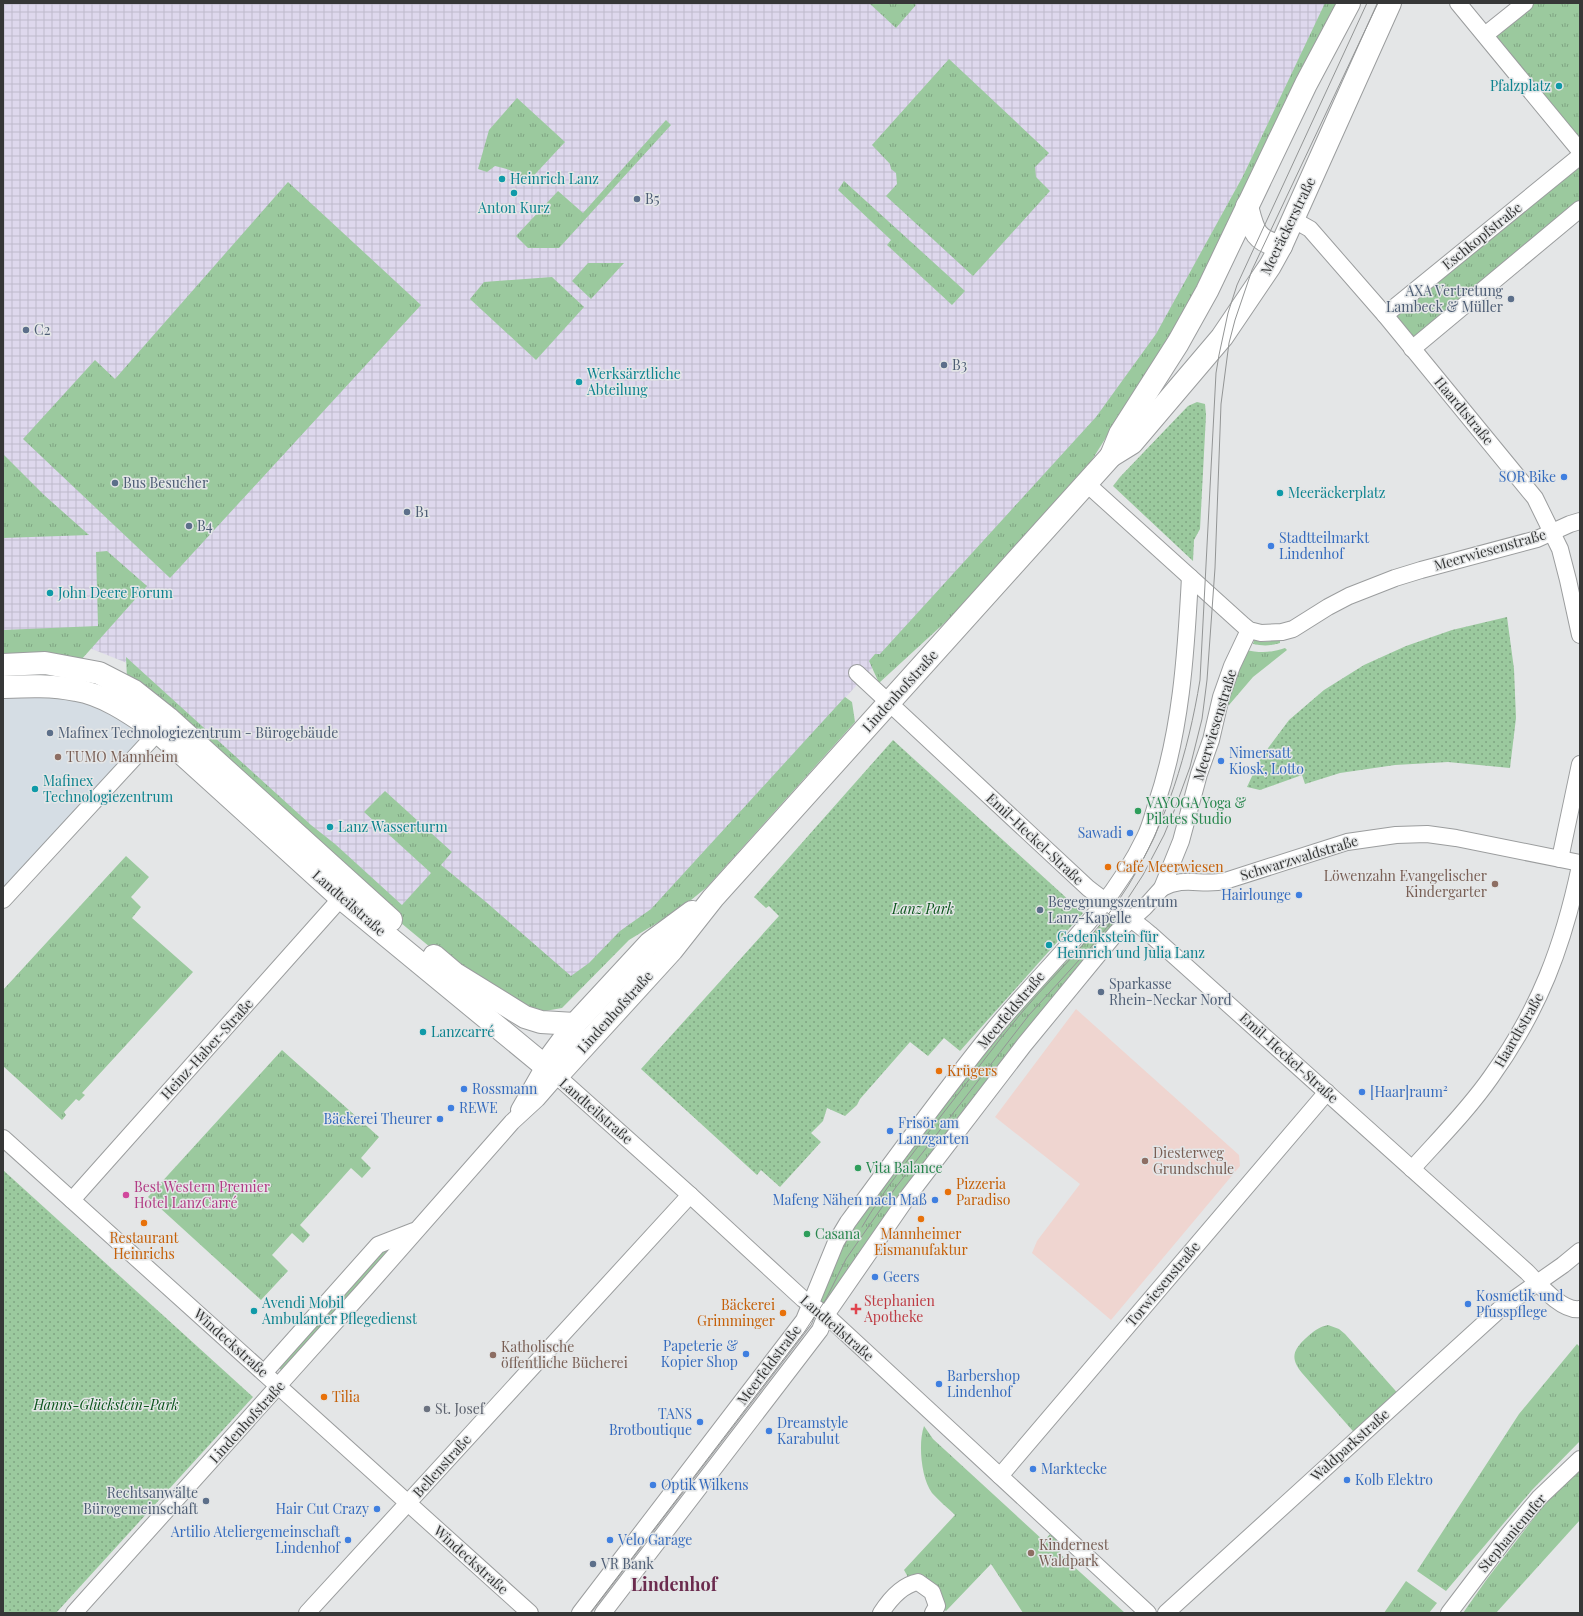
<svg xmlns="http://www.w3.org/2000/svg" width="1583" height="1616" font-family="'Playfair Display',serif">
	<defs>
		<pattern id="industrial-grid" width="8" height="8" patternUnits="userSpaceOnUse"><rect width="8" height="8" fill="#ded8ed"/><path d="M0 4h8M4 0v8" fill="none" stroke="#bfbacc"/></pattern>
		<pattern id="grass-tufts" width="24" height="20" patternUnits="userSpaceOnUse"><rect width="24" height="20" fill="#9bc99e"/><path d="M3 7l-1-3M5 7V3M7 7l1-3M15 17l-1-3M17 17v-4M19 17l1-3" fill="none" stroke="#7fa482"/></pattern>
		<pattern id="park-dots" width="8" height="8" patternUnits="userSpaceOnUse"><rect width="8" height="8" fill="#9bc99e"/><path d="M2 2h.1M6 6h.1" fill="none" stroke="#7fa482" stroke-width="1.8" stroke-linecap="round"/></pattern>
	</defs>
	<rect width="100%" height="100%" fill="#e4e6e7"/>
	<path fill="#d5dde4" d="M 3,692 L 66,692 L 151,732 L 3,894 Z"/>
	<path fill="url(#industrial-grid)" d="M 3,3 L 1326,3 L 1243,176 L 1157,334 L 1098,419 L 652,911 L 565,993 L 401,907 L 132,665 L 87,647 L 3,642 Z"/>
	<path fill="#efd5d0" d="M 1076,1009 L 1239,1155 L 1240,1166 L 1111,1320 L 1032,1253 L 1037,1241 L 1080,1184 L 995,1117 Z"/>
	<g fill="url(#grass-tufts)">
		<path d="M 869,3 L 914,3 L 916,5 L 896,28 Z"/>
		<path d="M 1325,3 L 1342,3 L 1237,217 L 1171,333 L 1082,476 L 988,583 L 879,683 L 869,661 L 875,654 L 880,654 L 1096,417 L 1156,334 L 1243,176 Z"/>
		<path d="M 1532,3 L 1580,3 L 1580,151 L 1490,37 Z"/>
		<path d="M 949,59 L 1049,153 L 1035,167 L 1036,177 L 1050,191 L 973,276 L 886,196 L 897,184 L 896,173 L 891,169 L 890,164 L 872,145 Z"/>
		<path d="M 517,98 L 565,142 L 525,185 L 519,184 C 518,170 507,169 495,166 L 487,172 L 478,169 L 489,130 Z"/>
		<path d="M 666,120 L 671,125 L 559,248 L 528,248 L 516,236 L 558,191 L 583,213 Z"/>
		<path d="M 1580,156 L 1580,209 L 1412,349 L 1385,315 Z"/>
		<path d="M 844,181 L 965,291 L 952,305 L 887,245 L 891,240 L 838,190 Z"/>
		<path d="M 288,182 L 421,305 L 170,578 L 23,439 L 95,360 L 115,379 Z"/>
		<path d="M 588,263 L 624,263 L 591,299 L 572,281 Z"/>
		<path d="M 552,277 L 584,307 L 536,360 L 470,299 L 484,282 Z"/>
		<path d="M 3,454 L 44,495 L 89,535 L 3,538 Z"/>
		<path d="M 107,551 L 147,586 L 81,660 L 3,657 L 3,630 L 98,626 L 96,552 Z"/>
		<path d="M 1254,640 L 1262,642 L 1280,640 L 1280,643 C 1270,646 1263,646 1253,644 Z"/>
		<path d="M 1285,648 L 1287,650 L 1253,677 L 1229,705 L 1227,704 L 1245,650 C 1260,653 1271,653 1285,648 Z"/>
		<path d="M 126,657 L 311,825 L 335,844 L 402,905 L 431,873 L 364,812 L 385,791 L 452,852 L 441,865 L 486,902 L 571,976 L 589,963 L 620,931 L 651,909 L 845,697 L 852,702 L 855,722 L 707,887 L 680,909 L 629,940 L 562,1008 L 545,1011 L 517,1003 L 436,952 L 395,918 L 127,678 Z"/>
		<path d="M 126,856 L 149,877 L 131,897 L 141,907 L 132,918 L 193,972 L 82,1093 L 85,1095 L 79,1101 L 76,1099 L 64,1112 L 66,1115 L 62,1120 L 3,1066 L 3,990 Z"/>
		<path d="M 1113,907 L 1132,918 L 1116,933 L 826,1315 L 810,1304 L 826,1268 L 955,1078 L 1098,928 Z"/>
		<path d="M 282,1050 L 379,1137 L 361,1158 L 371,1168 L 362,1178 L 351,1168 L 300,1225 L 310,1235 L 303,1243 L 292,1233 L 272,1255 L 288,1271 L 261,1300 L 148,1197 Z"/>
		<path d="M 397,1242 L 281,1370 L 276,1365 L 381,1249 Z"/>
		<path d="M 1328,1325 L 1339,1329 L 1345,1334 L 1402,1398 L 1359,1438 L 1302,1373 C 1290,1358 1293,1350 1306,1338 C 1313,1332 1318,1327 1328,1325 Z"/>
		<path d="M 1577,1344 L 1580,1347 L 1580,1441 L 1532,1490 L 1446,1591 L 1417,1571 L 1519,1414 Z"/>
		<path d="M 924,1426 L 933,1439 L 1044,1541 L 1051,1533 L 1065,1545 L 1059,1553 L 1125,1613 L 1023,1613 L 991,1564 L 946,1611 L 908,1577 L 904,1570 L 955,1515 C 948,1508 939,1501 932,1493 C 921,1478 918,1443 924,1426 Z"/>
		<path d="M 1580,1470 L 1580,1520 L 1496,1613 L 1463,1613 L 1487,1579 L 1547,1501 Z"/>
		<path d="M 1406,1581 L 1437,1603 L 1429,1613 L 1384,1613 Z"/>
	</g>
	<g fill="url(#park-dots)">
		<path d="M 1197,402 L 1205,404 L 1206,415 L 1200,529 L 1194,540 L 1193,561 L 1113,486 L 1120,477 L 1188,406 Z"/>
		<path d="M 1507,617 L 1514,669 L 1516,718 L 1510,768 L 1448,762 L 1395,765 L 1340,773 L 1305,784 L 1302,775 L 1260,790 L 1247,787 L 1260,759 L 1289,720 L 1324,690 L 1364,665 L 1406,646 L 1452,630 Z"/>
		<path d="M 893,740 L 1083,913 L 960,1051 L 944,1038 L 928,1056 L 910,1042 L 860,1099 L 857,1105 L 845,1116 L 827,1108 L 823,1121 L 811,1133 L 821,1142 L 780,1187 L 761,1170 L 757,1175 L 641,1069 L 779,916 L 769,906 L 766,908 L 754,897 Z"/>
		<path d="M 3,1170 L 253,1397 L 56,1613 L 3,1613 Z"/>
	</g>
	<g fill="none" stroke-linecap="round" stroke-linejoin="round">
		<g stroke="#9b9d9e" stroke-width="18">
			<g id="street">
				<path d="M 1458,3 L 1580,151"/>
				<path d="M 1485,35 L 1525,3"/>
				<path d="M 1294,220 L 1310,229 L 1385,315 L 1535,498 L 1560,549 L 1568,580 L 1580,635"/>
				<path d="M 1385,315 L 1580,156"/>
				<path d="M 1412,349 L 1580,209"/>
				<path d="M 1087,484 L 1243,625 L 1249,630 L 1261,633 L 1282,632 L 1293,629 L 1328,607 L 1349,596 L 1395,578 L 1421,570 L 1537,539 L 1570,524 L 1580,521"/>
				<path d="M 857,673 L 1088,888 C 1108,904 1130,917 1150,934 L 1527,1272 C 1539,1284 1562,1312 1580,1309"/>
				<path d="M 1560,859 L 1580,764"/>
				<path d="M 1162,888 C 1184,876 1201,886 1225,881 L 1347,842 L 1396,835 L 1427,834 L 1456,838 L 1580,863"/>
				<path d="M 3,900 L 158,732"/>
				<path d="M 519,1110 L 544,1066"/>
				<path d="M 3,1138 L 530,1613"/>
				<path d="M 1412,1169 C 1439,1139 1468,1110 1491,1077 C 1539,1010 1563,947 1580,866"/>
				<path d="M 72,1200 L 341,898"/>
				<path d="M 264,1373 L 378,1245 L 414,1231"/>
				<path d="M 1000,1476 L 1327,1092"/>
				<path d="M 74,1613 L 366,1288 L 512,1122 L 537,1099 L 557,1076 L 690,1195 L 803,1299 L 826,1315 L 1148,1613"/>
				<path d="M 307,1613 L 690,1195"/>
				<path d="M 580,1613 L 804,1320 L 836,1242 L 848,1222 C 896,1157 943,1092 994,1029 C 1045,967 1110,911 1145,837 C 1150,827 1153,815 1156,805 C 1181,732 1186,654 1190,577"/>
				<path d="M 603,1613 L 820,1330 L 826,1315 L 909,1195 L 1024,1045 L 1116,933 L 1145,907 L 1162,888 L 1181,841 L 1199,774 L 1211,740 L 1221,697 L 1232,666 L 1249,630"/>
				<path d="M 881,1613 C 890,1599 902,1585 918,1582 L 932,1592 L 937,1606 L 933,1613"/>
				<path d="M 1166,1613 L 1500,1309 L 1563,1265 L 1580,1251"/>
				<path d="M 1449,1613 L 1509,1534 L 1539,1498 L 1580,1459"/>
			</g>
		</g>
		<g stroke="#9b9d9e" stroke-width="24">
			<g id="secondary">
				<path d="M 1247,206 C 1253,229 1254,241 1281,246"/>
				<path d="M 1111,456 L 1120,434 L 1178,343 L 1207,291 L 1306,84 L 1349,3"/>
				<path d="M 3,665 L 45,663 L 99,673 L 134,691 L 168,718 L 391,920"/>
				<path d="M 3,687 C 28,686 52,685 76,690 C 106,695 133,715 158,732 L 341,898 L 557,1076 L 672,950 L 713,898 L 1111,456 L 1132,443 L 1222,337 L 1270,266 L 1281,246 L 1390,3"/>
				<path d="M 434,956 L 454,973 L 525,1017 L 541,1022 L 575,1024"/>
				<path d="M 544,1066 L 575,1024 L 650,943 L 692,912"/>
			</g>
		</g>
		<use href="#street" stroke="#fff" stroke-width="16"/>
		<use href="#secondary" stroke="#fff" stroke-width="22"/>
		<g stroke="#939595" stroke-width="1">
			<path d="M 862,1227 C 883,1191 909,1159 934,1125 C 964,1087 992,1048 1023,1011 C 1058,970 1099,933 1128,886 C 1167,822 1188,753 1200,680 L 1216,373 L 1219,355 L 1228,313 L 1237,285 L 1367,3"/>
			<path d="M 590,1613 L 805,1331 L 826,1299 L 846,1259 L 896,1187 L 1029,1015 L 1091,947 L 1119,912 L 1143,875 L 1164,835 L 1174,811 L 1190,767 L 1202,719 L 1207,680 L 1215,568 L 1221,404 L 1229,343 L 1235,320 L 1252,270 L 1378,3"/>
		</g>
	</g>
	<g fill="#0f9aa8" stroke="#e4e6e7" stroke-width="1.5">
		<circle cx="1559" cy="86" r="4"/>
		<circle cx="502" cy="179" r="4"/>
		<circle cx="514" cy="193" r="4"/>
		<circle cx="579" cy="382" r="4"/>
		<circle cx="1280" cy="493" r="4"/>
		<circle cx="50" cy="593" r="4"/>
		<circle cx="35" cy="789" r="4"/>
		<circle cx="330" cy="827" r="4"/>
		<circle cx="1049" cy="945" r="4"/>
		<circle cx="423" cy="1032" r="4"/>
		<circle cx="254" cy="1311" r="4"/>
	</g>
	<g fill="#5c6f8a" stroke="#e4e6e7" stroke-width="1.5">
		<circle cx="637" cy="199" r="4"/>
		<circle cx="1511" cy="299" r="4"/>
		<circle cx="26" cy="330" r="4"/>
		<circle cx="944" cy="365" r="4"/>
		<circle cx="115" cy="483" r="4"/>
		<circle cx="407" cy="512" r="4"/>
		<circle cx="189" cy="526" r="4"/>
		<circle cx="50" cy="733" r="4"/>
		<circle cx="1040" cy="910" r="4"/>
		<circle cx="1101" cy="992" r="4"/>
		<circle cx="206" cy="1501" r="4"/>
		<circle cx="593" cy="1564" r="4"/>
	</g>
	<g fill="#3f7fe0" stroke="#e4e6e7" stroke-width="1.5">
		<circle cx="1564" cy="477" r="4"/>
		<circle cx="1271" cy="546" r="4"/>
		<circle cx="1221" cy="761" r="4"/>
		<circle cx="1130" cy="833" r="4"/>
		<circle cx="1299" cy="895" r="4"/>
		<circle cx="464" cy="1089" r="4"/>
		<circle cx="1362" cy="1092" r="4"/>
		<circle cx="451" cy="1108" r="4"/>
		<circle cx="440" cy="1119" r="4"/>
		<circle cx="890" cy="1131" r="4"/>
		<circle cx="935" cy="1200" r="4"/>
		<circle cx="875" cy="1277" r="4"/>
		<circle cx="1468" cy="1304" r="4"/>
		<circle cx="746" cy="1354" r="4"/>
		<circle cx="939" cy="1384" r="4"/>
		<circle cx="700" cy="1422" r="4"/>
		<circle cx="769" cy="1431" r="4"/>
		<circle cx="1033" cy="1469" r="4"/>
		<circle cx="1347" cy="1480" r="4"/>
		<circle cx="653" cy="1485" r="4"/>
		<circle cx="377" cy="1509" r="4"/>
		<circle cx="348" cy="1540" r="4"/>
		<circle cx="610" cy="1540" r="4"/>
	</g>
	<g fill="#8d6e63" stroke="#e4e6e7" stroke-width="1.5">
		<circle cx="58" cy="757" r="4"/>
		<circle cx="1495" cy="884" r="4"/>
		<circle cx="1145" cy="1161" r="4"/>
		<circle cx="493" cy="1355" r="4"/>
		<circle cx="1031" cy="1553" r="4"/>
	</g>
	<g fill="#2e9e5b" stroke="#e4e6e7" stroke-width="1.5">
		<circle cx="1138" cy="811" r="4"/>
		<circle cx="858" cy="1168" r="4"/>
		<circle cx="807" cy="1234" r="4"/>
	</g>
	<g fill="#e8710a" stroke="#e4e6e7" stroke-width="1.5">
		<circle cx="1108" cy="867" r="4"/>
		<circle cx="939" cy="1071" r="4"/>
		<circle cx="948" cy="1192" r="4"/>
		<circle cx="921" cy="1219" r="4"/>
		<circle cx="144" cy="1223" r="4"/>
		<circle cx="783" cy="1313" r="4"/>
		<circle cx="324" cy="1397" r="4"/>
	</g>
	<circle fill="#d1479c" stroke="#e4e6e7" stroke-width="1.5" cx="126" cy="1195" r="4"/>
	<path fill="#e0444e" stroke="#e4e6e7" stroke-width="1.5" d="M854 1303h4v4h4v4h-4v4h-4v-4h-4v-4h4z"/>
	<circle fill="#6b7280" stroke="#e4e6e7" stroke-width="1.5" cx="427" cy="1409" r="4"/>
	<g text-anchor="middle" stroke-width="3" stroke-linejoin="round" paint-order="stroke">
		<g font-size="14" fill="#0d838f" stroke="#e4e6e7" text-anchor="start">
			<text x="1551" y="91" text-anchor="end">Pfalzplatz</text>
			<text x="510" y="184">Heinrich Lanz</text>
			<text x="514" y="213" text-anchor="middle">Anton Kurz</text>
			<text x="587" y="379">Werksärztliche<tspan x="587" dy="16">Abteilung</tspan></text>
			<text x="1288" y="498">Meeräckerplatz</text>
			<text x="58" y="598">John Deere Forum</text>
			<text x="43" y="786">Mafinex<tspan x="43" dy="16">Technologiezentrum</tspan></text>
			<text x="338" y="832">Lanz Wasserturm</text>
			<text x="1057" y="942">Gedenkstein für<tspan x="1057" dy="16">Heinrich und Julia Lanz</tspan></text>
			<text x="431" y="1037">Lanzcarré</text>
			<text x="262" y="1308">Avendi Mobil<tspan x="262" dy="16">Ambulanter Pflegedienst</tspan></text>
		</g>
		<g font-size="14" fill="#4e5e75" stroke="#e4e6e7" text-anchor="start">
			<text x="645" y="204">B5</text>
			<text x="1503" y="296" text-anchor="end">AXA Vertretung<tspan x="1503" dy="16">Lambeck &amp; Müller</tspan></text>
			<text x="34" y="335">C2</text>
			<text x="952" y="370">B3</text>
			<text x="123" y="488">Bus Besucher</text>
			<text x="415" y="517">B1</text>
			<text x="197" y="531">B4</text>
			<text x="58" y="738">Mafinex Technologiezentrum - Bürogebäude</text>
			<text x="1048" y="907">Begegnungszentrum<tspan x="1048" dy="16">Lanz-Kapelle</tspan></text>
			<text x="1109" y="989">Sparkasse<tspan x="1109" dy="16">Rhein-Neckar Nord</tspan></text>
			<text x="198" y="1498" text-anchor="end">Rechtsanwälte<tspan x="198" dy="16">Bürogemeinschaft</tspan></text>
			<text x="601" y="1569">VR Bank</text>
		</g>
		<g font-size="14" fill="#363737" stroke="#e4e6e7">
			<text transform="translate(1288 226) rotate(-64)" y="5">Meeräckerstraße</text>
			<text transform="translate(1482 236) rotate(-39)" y="5">Eschkopfstraße</text>
			<text transform="translate(1464 411) rotate(50)" y="5">Haardtstraße</text>
			<text transform="translate(1490 550) rotate(-16)" y="5">Meerwiesenstraße</text>
			<text transform="translate(900 691) rotate(-48)" y="5">Lindenhofstraße</text>
			<text transform="translate(1215 725) rotate(-73)" y="5">Meerwiesenstraße</text>
			<text transform="translate(1035 839) rotate(43)" y="5">Emil-Heckel-Straße</text>
			<text transform="translate(1299 858) rotate(-17)" y="5">Schwarzwaldstraße</text>
			<text transform="translate(349 903) rotate(41)" y="5">Landteilstraße</text>
			<text transform="translate(1011 1010) rotate(-50)" y="5">Meerfeldstraße</text>
			<text transform="translate(615 1012) rotate(-48)" y="5">Lindenhofstraße</text>
			<text transform="translate(1519 1030) rotate(-60)" y="5">Haardtstraße</text>
			<text transform="translate(207 1049) rotate(-48)" y="5">Heinz-Haber-Straße</text>
			<text transform="translate(1289 1058) rotate(42)" y="5">Emil-Heckel-Straße</text>
			<text transform="translate(596 1111) rotate(41)" y="5">Landteilstraße</text>
			<text transform="translate(1163 1284) rotate(-50)" y="5">Torwiesenstraße</text>
			<text transform="translate(837 1328) rotate(41)" y="5">Landteilstraße</text>
			<text transform="translate(231 1343) rotate(42)" y="5">Windeckstraße</text>
			<text transform="translate(769 1365) rotate(-53)" y="5">Meerfeldstraße</text>
			<text transform="translate(247 1422) rotate(-48)" y="5">Lindenhofstraße</text>
			<text transform="translate(1350 1445) rotate(-42)" y="5">Waldparkstraße</text>
			<text transform="translate(442 1466) rotate(-48)" y="5">Bellenstraße</text>
			<text transform="translate(1512 1533) rotate(-50)" y="5">Stephanienufer</text>
			<text transform="translate(471 1560) rotate(42)" y="5">Windeckstraße</text>
		</g>
		<g font-size="14" fill="#366cbe" stroke="#e4e6e7" text-anchor="start">
			<text x="1556" y="482" text-anchor="end">SOR Bike</text>
			<text x="1279" y="543">Stadtteilmarkt<tspan x="1279" dy="16">Lindenhof</tspan></text>
			<text x="1229" y="758">Nimersatt<tspan x="1229" dy="16">Kiosk, Lotto</tspan></text>
			<text x="1122" y="838" text-anchor="end">Sawadi</text>
			<text x="1291" y="900" text-anchor="end">Hairlounge</text>
			<text x="472" y="1094">Rossmann</text>
			<text x="1370" y="1097">[Haar]raum²</text>
			<text x="459" y="1113">REWE</text>
			<text x="432" y="1124" text-anchor="end">Bäckerei Theurer</text>
			<text x="898" y="1128">Frisör am<tspan x="898" dy="16">Lanzgarten</tspan></text>
			<text x="927" y="1205" text-anchor="end">Mafeng Nähen nach Maß</text>
			<text x="883" y="1282">Geers</text>
			<text x="1476" y="1301">Kosmetik und<tspan x="1476" dy="16">Pfusspflege</tspan></text>
			<text x="738" y="1351" text-anchor="end">Papeterie &amp;<tspan x="738" dy="16">Kopier Shop</tspan></text>
			<text x="947" y="1381">Barbershop<tspan x="947" dy="16">Lindenhof</tspan></text>
			<text x="692" y="1419" text-anchor="end">TANS<tspan x="692" dy="16">Brotboutique</tspan></text>
			<text x="777" y="1428">Dreamstyle<tspan x="777" dy="16">Karabulut</tspan></text>
			<text x="1041" y="1474">Marktecke</text>
			<text x="1355" y="1485">Kolb Elektro</text>
			<text x="661" y="1490">Optik Wilkens</text>
			<text x="369" y="1514" text-anchor="end">Hair Cut Crazy</text>
			<text x="340" y="1537" text-anchor="end">Artilio Ateliergemeinschaft<tspan x="340" dy="16">Lindenhof</tspan></text>
			<text x="618" y="1545">Velo Garage</text>
		</g>
		<g font-size="14" fill="#785e54" stroke="#e4e6e7" text-anchor="start">
			<text x="66" y="762">TUMO Mannheim</text>
			<text x="1487" y="881" text-anchor="end">Löwenzahn Evangelischer<tspan x="1487" dy="16">Kindergarter</tspan></text>
			<text x="1153" y="1158">Diesterweg<tspan x="1153" dy="16">Grundschule</tspan></text>
			<text x="501" y="1352">Katholische<tspan x="501" dy="16">öffentliche Bücherei</tspan></text>
			<text x="1039" y="1550">Kindernest<tspan x="1039" dy="16">Waldpark</tspan></text>
		</g>
		<g font-size="14" fill="#27864d" stroke="#e4e6e7" text-anchor="start">
			<text x="1146" y="808">VAYOGA Yoga &amp;<tspan x="1146" dy="16">Pilates Studio</tspan></text>
			<text x="866" y="1173">Vita Balance</text>
			<text x="815" y="1239">Casana</text>
		</g>
		<g font-size="14" fill="#c56008" stroke="#e4e6e7" text-anchor="start">
			<text x="1116" y="872">Café Meerwiesen</text>
			<text x="947" y="1076">Krügers</text>
			<text x="956" y="1189">Pizzeria<tspan x="956" dy="16">Paradiso</tspan></text>
			<text x="921" y="1239" text-anchor="middle">Mannheimer<tspan x="921" dy="16">Eismanufaktur</tspan></text>
			<text x="144" y="1243" text-anchor="middle">Restaurant<tspan x="144" dy="16">Heinrichs</tspan></text>
			<text x="775" y="1310" text-anchor="end">Bäckerei<tspan x="775" dy="16">Grimminger</tspan></text>
			<text x="332" y="1402">Tilia</text>
		</g>
		<g font-size="14" font-style="italic" fill="#0b541c" stroke="#e4e6e7">
			<text x="923" y="914">Lanz Park</text>
			<text x="106" y="1410">Hanns-Glückstein-Park</text>
		</g>
		<g font-size="14" fill="#b23c85" stroke="#e4e6e7" text-anchor="start">
			<text x="134" y="1192">Best Western Premier<tspan x="134" dy="16">Hotel LanzCarré</tspan></text>
		</g>
		<g font-size="14" fill="#be3a42" stroke="#e4e6e7" text-anchor="start">
			<text x="864" y="1306">Stephanien<tspan x="864" dy="16">Apotheke</tspan></text>
		</g>
		<g font-size="14" fill="#5b616d" stroke="#e4e6e7" text-anchor="start">
			<text x="435" y="1414">St. Josef</text>
		</g>
		<g font-size="18" font-weight="bold" fill="#6b2b4e" stroke="#e4e6e7">
			<text x="674" y="1591">Lindenhof</text>
		</g>
	</g>
	<rect width="1583" height="1616" fill="none" stroke="#363737" stroke-width="8"/>
</svg>
